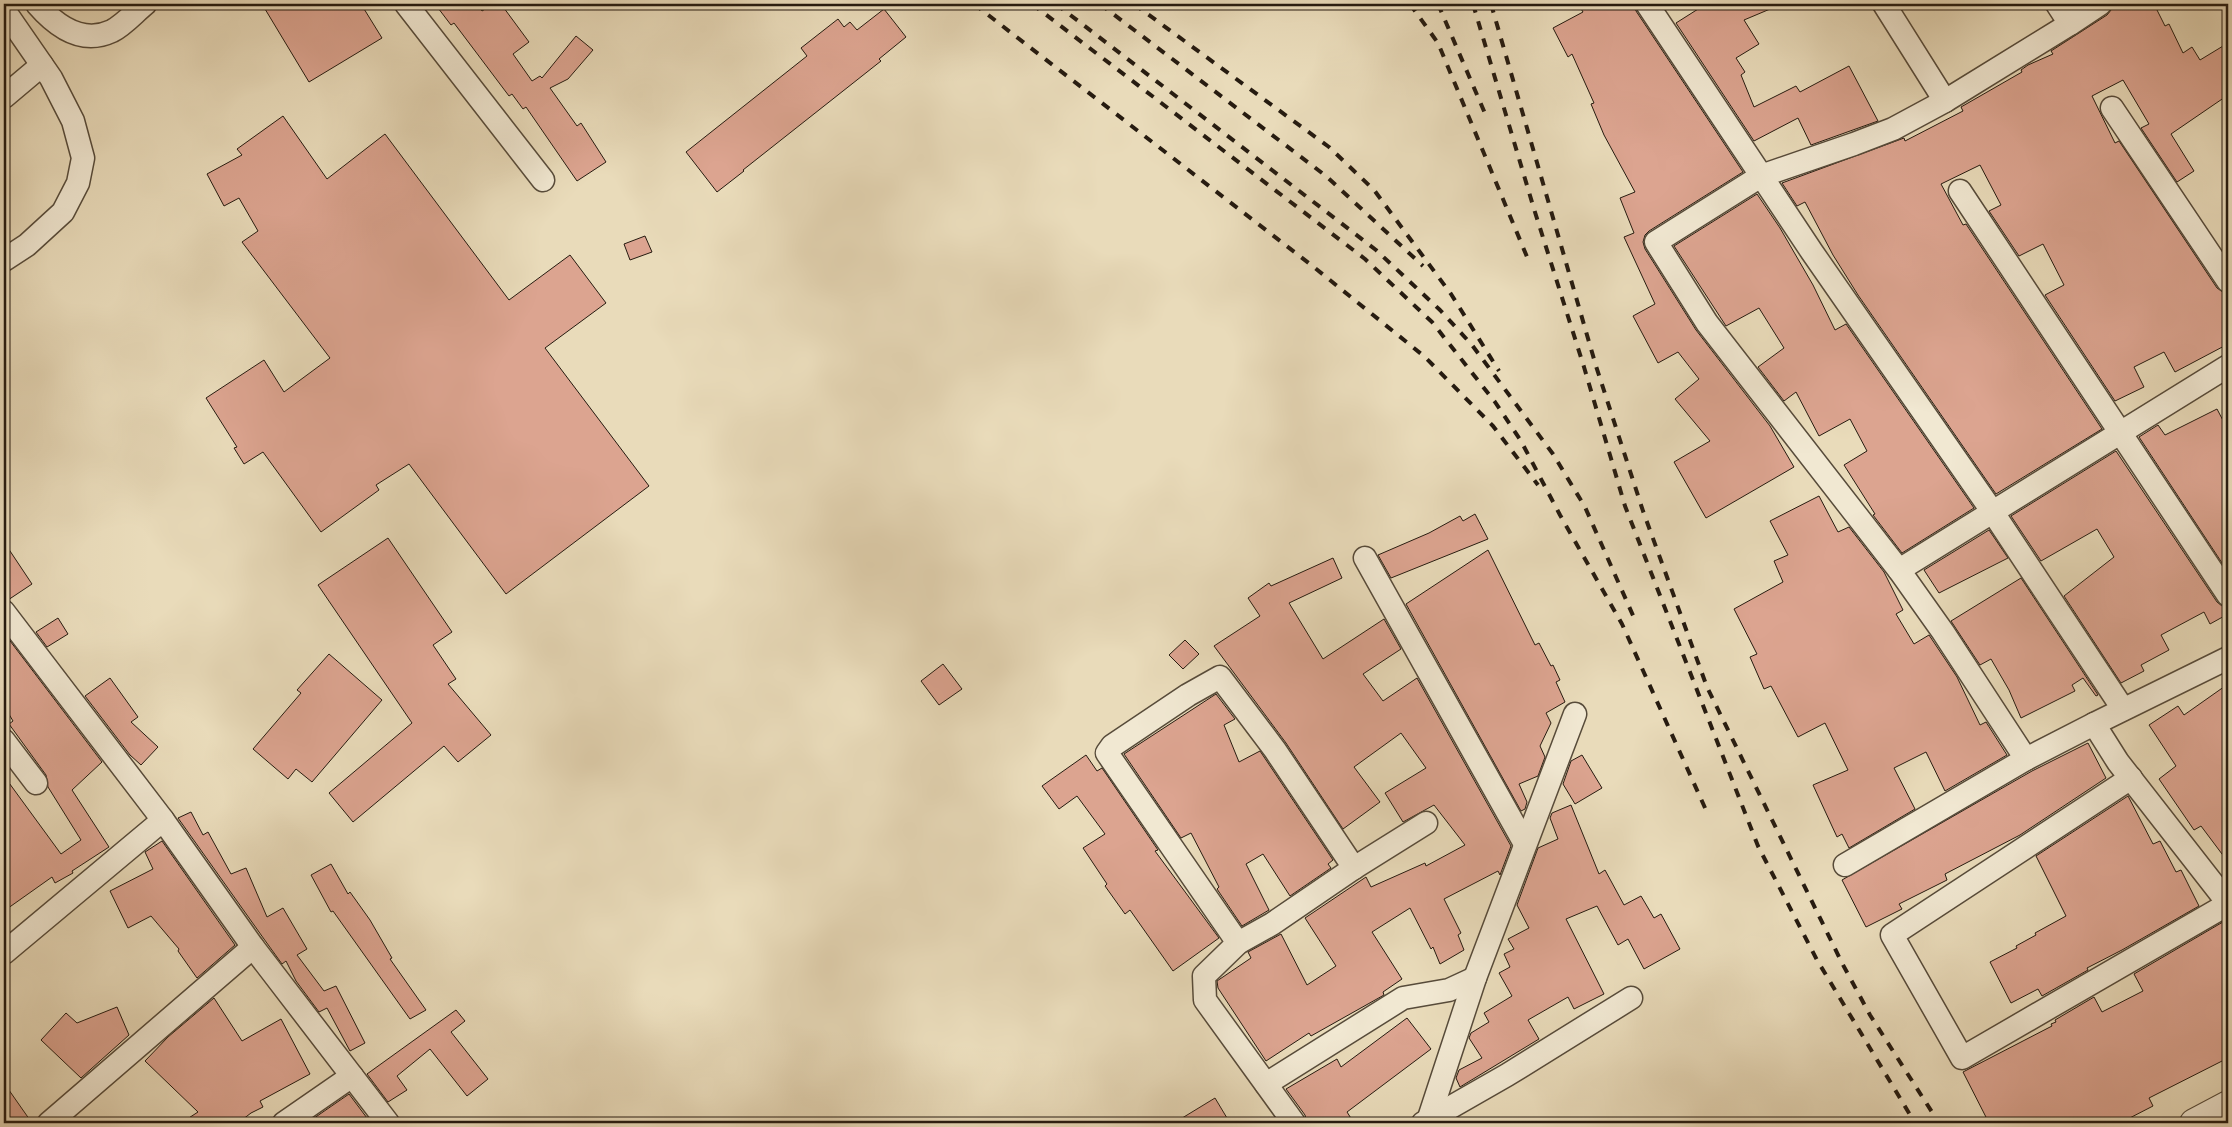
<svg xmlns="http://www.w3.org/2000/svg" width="2232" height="1127" font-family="'Sorts Mill Goudy',serif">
	<rect width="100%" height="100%" fill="#e9dbba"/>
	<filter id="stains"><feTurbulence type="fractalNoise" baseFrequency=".004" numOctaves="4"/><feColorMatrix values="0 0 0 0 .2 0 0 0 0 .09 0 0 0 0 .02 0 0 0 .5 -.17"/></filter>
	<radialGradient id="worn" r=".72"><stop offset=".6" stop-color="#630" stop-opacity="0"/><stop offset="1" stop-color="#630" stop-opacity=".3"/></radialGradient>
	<g fill="#dca490" stroke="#261b10">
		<path d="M 262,4 L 361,4 L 382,38 L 309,82 Z"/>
		<path d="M 435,4 L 479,4 L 478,5 L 482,11 L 493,4 L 501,4 L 529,42 L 513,54 L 532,81 L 540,76 L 542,78 L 576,36 L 593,50 L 568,79 L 550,88 L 577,126 L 581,123 L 606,162 L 577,181 L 526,107 L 523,109 L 512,94 L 509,96 L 454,23 L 451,25 Z"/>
		<path d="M 1578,4 L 1634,4 L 1636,11 L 1743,172 L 1649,231 L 1645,235 L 1643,242 L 1645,249 L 1696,330 L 1770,426 L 1794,467 L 1706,518 L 1674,462 L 1710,441 L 1675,399 L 1699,379 L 1678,352 L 1658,363 L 1633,316 L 1655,304 L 1624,237 L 1634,233 L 1620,198 L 1635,192 L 1604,135 L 1591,104 L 1594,103 L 1572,54 L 1568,57 L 1553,28 L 1583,12 Z"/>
		<path d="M 1706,4 L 1782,4 L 1744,20 L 1759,44 L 1736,58 L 1745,72 L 1741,75 L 1754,107 L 1796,86 L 1800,92 L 1849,66 L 1878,121 L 1811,145 L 1798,118 L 1754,141 L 1676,23 Z"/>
		<path d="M 2113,4 L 2154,4 L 2165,26 L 2169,24 L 2183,53 L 2192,47 L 2200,60 L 2228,43 L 2228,95 L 2171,134 L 2194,171 L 2177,182 L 2141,128 L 2149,124 L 2123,80 L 2092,96 L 2115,143 L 2119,141 L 2217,288 L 2226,294 L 2228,298 L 2228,344 L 2175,372 L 2164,352 L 2134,367 L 2144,387 L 2115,401 L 2045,295 L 2064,285 L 2043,244 L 2019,256 L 1989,211 L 2001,205 L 1980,165 L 1941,184 L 1963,225 L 1966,224 L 2102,429 L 1996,494 L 1858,295 L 1833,255 L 1805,202 L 1797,206 L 1782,183 L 1904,138 L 1905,141 L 1963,111 L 1961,107 L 2022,72 L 2021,70 L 2028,65 L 2053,54 L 2051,51 L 2107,15 L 2111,10 Z"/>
		<path d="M 884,9 L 906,37 L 879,59 L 881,61 L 743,170 L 744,171 L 717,192 L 686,152 L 807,56 L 801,48 L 838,19 L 844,27 L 850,22 L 857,30 Z"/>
		<path d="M 283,116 L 327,179 L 385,134 L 509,300 L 570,255 L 606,303 L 545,348 L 649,486 L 506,594 L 409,464 L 376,485 L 379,490 L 321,532 L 263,452 L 244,464 L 234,448 L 237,447 L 206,398 L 264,360 L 284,392 L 330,358 L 242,242 L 258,231 L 239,198 L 224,206 L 207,174 L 242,155 L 237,149 Z"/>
		<path d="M 1757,194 L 1780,228 L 1813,285 L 1835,330 L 1846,324 L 1974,508 L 1902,553 L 1873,515 L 1875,514 L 1844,465 L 1867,451 L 1850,419 L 1819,436 L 1796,392 L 1784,401 L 1758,367 L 1784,348 L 1759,308 L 1726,326 L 1674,246 Z"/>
		<path d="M 645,236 L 652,252 L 630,260 L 624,244 Z"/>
		<path d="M 2217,409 L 2228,430 L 2228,572 L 2139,437 L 2158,425 L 2165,435 Z"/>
		<path d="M 2116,451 L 2217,602 L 2222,606 L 2228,608 L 2228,614 L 2210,624 L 2204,612 L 2161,635 L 2169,650 L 2141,665 L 2144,671 L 2121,683 L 2064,596 L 2114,557 L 2097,529 L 2041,561 L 2011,516 Z"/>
		<path d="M 1819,496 L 1838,532 L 1849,527 L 1884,572 L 1903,610 L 1896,614 L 1914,644 L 1929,635 L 1957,677 L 1980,725 L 1986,722 L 2007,755 L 1945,791 L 1926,752 L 1894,768 L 1915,809 L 1849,848 L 1842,834 L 1837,837 L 1813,785 L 1848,770 L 1825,723 L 1798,737 L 1771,686 L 1764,689 L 1750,657 L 1757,654 L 1734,609 L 1783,582 L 1774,561 L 1788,555 L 1770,521 Z"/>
		<path d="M 1475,514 L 1488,539 L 1391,578 L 1378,555 L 1429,533 L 1460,516 L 1463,521 Z"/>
		<path d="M 1989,530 L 2008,558 L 1939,593 L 1924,570 Z"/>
		<path d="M 388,538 L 452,632 L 433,645 L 456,679 L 448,684 L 491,735 L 458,762 L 444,746 L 353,822 L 329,793 L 412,723 L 318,585 Z"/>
		<path d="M 4,542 L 32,584 L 8,600 L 4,599 Z"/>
		<path d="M 1488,550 L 1535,645 L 1539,643 L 1551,666 L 1553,665 L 1560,680 L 1556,682 L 1565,702 L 1546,713 L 1551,723 L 1540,746 L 1545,757 L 1538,776 L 1519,784 L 1527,802 L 1525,809 L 1521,811 L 1406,604 Z"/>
		<path d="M 1333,558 L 1342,578 L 1289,603 L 1323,659 L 1384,619 L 1401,649 L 1363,674 L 1383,701 L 1417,678 L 1511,846 L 1500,875 L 1498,871 L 1444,899 L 1461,933 L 1458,935 L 1464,950 L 1440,964 L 1433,947 L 1431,949 L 1410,908 L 1372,932 L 1402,979 L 1383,992 L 1384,995 L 1311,1036 L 1309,1033 L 1266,1061 L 1218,988 L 1217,981 L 1251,958 L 1248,952 L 1281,934 L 1307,985 L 1336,966 L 1305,918 L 1366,877 L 1371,887 L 1425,863 L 1426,866 L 1465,845 L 1434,805 L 1403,822 L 1385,793 L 1426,768 L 1401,733 L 1354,767 L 1380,802 L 1343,829 L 1286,743 L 1214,646 L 1260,616 L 1248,598 L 1269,583 L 1271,586 Z"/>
		<path d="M 2021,578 L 2098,695 L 2096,696 L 2083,678 L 2072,685 L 2075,691 L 2021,718 L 2009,690 L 1991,659 L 1980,665 L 1951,621 Z"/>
		<path d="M 58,618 L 68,634 L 47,647 L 36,632 Z"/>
		<path d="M 4,633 L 102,762 L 72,790 L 109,847 L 72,871 L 73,873 L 55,883 L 52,877 L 4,911 L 4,776 L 61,854 L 81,840 L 48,787 L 46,775 L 9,724 L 13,721 L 4,706 Z"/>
		<path d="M 1185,640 L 1199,654 L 1183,669 L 1169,655 Z"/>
		<path d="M 329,654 L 382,700 L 312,782 L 296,769 L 288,779 L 253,749 L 301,693 L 297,690 Z"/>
		<path d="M 943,664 L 962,689 L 939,705 L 921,681 Z"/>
		<path d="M 110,678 L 138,717 L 131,722 L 158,747 L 141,765 L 130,755 L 85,696 Z"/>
		<path d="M 2228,684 L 2228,862 L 2201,826 L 2194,830 L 2159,779 L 2176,766 L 2149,725 L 2178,706 L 2184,715 Z"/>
		<path d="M 1216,694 L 1235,719 L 1224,725 L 1239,762 L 1260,751 L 1333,860 L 1328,864 L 1331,868 L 1290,896 L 1263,854 L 1246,864 L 1269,910 L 1242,926 L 1217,889 L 1219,887 L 1191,833 L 1181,838 L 1124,754 Z"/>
		<path d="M 2088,743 L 2106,778 L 2020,835 L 1945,874 L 1947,880 L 1899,904 L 1902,909 L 1866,927 L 1842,880 L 2032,771 Z"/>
		<path d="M 1086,755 L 1097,771 L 1102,768 L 1158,850 L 1155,851 L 1219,938 L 1173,971 L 1130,910 L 1125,914 L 1105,886 L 1107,884 L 1083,848 L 1105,834 L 1077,796 L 1059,809 L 1042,786 Z"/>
		<path d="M 1582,755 L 1602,788 L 1575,804 L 1563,784 L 1571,761 Z"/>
		<path d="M 2128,796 L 2153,844 L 2160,841 L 2176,872 L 2181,870 L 2199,906 L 2122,950 L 2087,968 L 2088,970 L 2042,996 L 2038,989 L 2011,1003 L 1990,962 L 2017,948 L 2016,946 L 2036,935 L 2035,933 L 2066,916 L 2036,856 Z"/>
		<path d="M 1571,805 L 1599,874 L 1605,870 L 1624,905 L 1641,896 L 1654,918 L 1661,914 L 1680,949 L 1644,969 L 1628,939 L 1618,945 L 1597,906 L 1566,919 L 1604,994 L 1574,1009 L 1568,997 L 1528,1020 L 1539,1039 L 1460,1087 L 1456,1078 L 1459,1070 L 1482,1058 L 1469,1038 L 1471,1033 L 1489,1022 L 1484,1013 L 1512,996 L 1499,973 L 1510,967 L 1504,954 L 1514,949 L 1508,939 L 1529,928 L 1517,905 L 1538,848 L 1558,839 L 1550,818 L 1552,813 Z"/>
		<path d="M 191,812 L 203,835 L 208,832 L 231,874 L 246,868 L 267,917 L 283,908 L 307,949 L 297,955 L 324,991 L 336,986 L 365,1043 L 350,1051 L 327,1008 L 319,1012 L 296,981 L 286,961 L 282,964 L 264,939 L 178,818 Z"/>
		<path d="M 162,841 L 235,945 L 197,978 L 178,951 L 179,949 L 151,916 L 128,928 L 110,891 L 153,869 L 145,852 Z"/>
		<path d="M 331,864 L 348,894 L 350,892 L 370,920 L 392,958 L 390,959 L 426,1010 L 410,1019 L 333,911 L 331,912 L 311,875 Z"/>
		<path d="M 2228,919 L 2228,1058 L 2149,1098 L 2153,1106 L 2120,1123 L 1989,1123 L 1963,1072 L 2052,1026 L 2051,1024 L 2056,1022 L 2055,1020 L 2094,997 L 2102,1012 L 2143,991 L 2134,974 Z"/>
		<path d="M 214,998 L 242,1041 L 281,1019 L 310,1074 L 260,1101 L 263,1107 L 251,1113 L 238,1123 L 181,1123 L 198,1112 L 145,1061 L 168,1037 Z"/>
		<path d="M 117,1007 L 129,1035 L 81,1078 L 41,1040 L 66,1013 L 77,1023 Z"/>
		<path d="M 456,1010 L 465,1021 L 451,1032 L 488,1079 L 467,1096 L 430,1049 L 397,1076 L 407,1090 L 388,1102 L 367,1074 Z"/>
		<path d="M 1407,1018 L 1431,1049 L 1347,1112 L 1354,1123 L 1307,1123 L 1305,1115 L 1286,1089 L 1337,1059 L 1341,1067 Z"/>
		<path d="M 4,1083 L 32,1123 L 4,1123 Z"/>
		<path d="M 349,1094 L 367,1118 L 360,1123 L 307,1123 Z"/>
		<path d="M 1215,1098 L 1230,1123 L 1174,1123 Z"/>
	</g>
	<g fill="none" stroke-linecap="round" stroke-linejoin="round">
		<g stroke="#574b3a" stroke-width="25">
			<g id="minor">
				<path d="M 37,4 C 56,26 82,45 112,31 C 124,25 135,12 145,4"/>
				<path d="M 406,4 L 543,180"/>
				<path d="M 1647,4 L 1812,252 L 1992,511 L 2123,709"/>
				<path d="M 1884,4 L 1945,101"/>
				<path d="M 2057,4 L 2070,24"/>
				<path d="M 4,10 L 51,78 L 73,121 L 83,158 L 78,183 L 63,212 L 27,245 L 4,260"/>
				<path d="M 4,97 L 42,65"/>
				<path d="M 2112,108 L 2228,281"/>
				<path d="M 1960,191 L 2228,595"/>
				<path d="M 1365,558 L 1525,844"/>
				<path d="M 1899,570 L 1707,323 L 1656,242 L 1761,176 L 1854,144 L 1893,129 L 1945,101 L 2070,24 L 2100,4"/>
				<path d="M 4,612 L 163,820 L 253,947 L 388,1123"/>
				<path d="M 2228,658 L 2094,724 L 2118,762 L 2228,903"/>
				<path d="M 2094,724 L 2026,759 L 1943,632 L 1899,570 L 2228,366"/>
				<path d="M 4,741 L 36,783"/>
				<path d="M 2131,778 L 1892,935 L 1962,1058 L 2228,904"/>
				<path d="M 1845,865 L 2026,759"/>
				<path d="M 1238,943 L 1107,753 L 1112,746 L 1188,695 L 1220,677 L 1275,750 L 1354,868"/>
				<path d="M 4,953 L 163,820"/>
				<path d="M 1266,1084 L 1403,998 L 1449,990 L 1475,978"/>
				<path d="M 1429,1118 L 1475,978 L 1575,714"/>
				<path d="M 49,1123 L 253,947"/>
				<path d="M 284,1123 L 352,1076"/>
				<path d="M 1294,1123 L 1205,1000 L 1204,976 L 1238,943 L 1272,924 L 1354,868 L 1426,823"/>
				<path d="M 1423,1123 L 1507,1075 L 1631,998"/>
			</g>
		</g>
		<g stroke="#574b3a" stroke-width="30">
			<path id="tertiary" d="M 2194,1123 L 2228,1105"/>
		</g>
		<use href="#minor" stroke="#f1e8d2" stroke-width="22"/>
		<use href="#tertiary" stroke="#f1e8d2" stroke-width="28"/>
		<g stroke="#261b10" stroke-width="4" stroke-dasharray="9 9" stroke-linecap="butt">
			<path d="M 974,4 L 1315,268 L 1425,357 L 1493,426 L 1538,485"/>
			<path d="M 1032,4 L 1365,259 L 1432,322 L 1495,402 L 1521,441 L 1560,515 L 1622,624 L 1706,810"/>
			<path d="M 1056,4 L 1376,250 L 1440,310 L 1472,345 L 1553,454 L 1585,507 L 1635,620"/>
			<path d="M 1100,4 L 1326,176 L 1423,266"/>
			<path d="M 1134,4 L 1329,147 L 1374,190 L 1451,294 L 1499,371"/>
			<path d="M 1410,4 L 1438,43 L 1530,264"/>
			<path d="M 1438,4 L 1487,118"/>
			<path d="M 1473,4 L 1534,209 L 1584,367 L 1625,506 L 1758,846 L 1817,960 L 1915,1123"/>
			<path d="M 1491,4 L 1596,366 L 1643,511 L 1707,687 L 1842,963 L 1870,1015 L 1939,1123"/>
		</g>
	</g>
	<rect width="2232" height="1127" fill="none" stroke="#e9dbba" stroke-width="20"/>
	<rect x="5" y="5" width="2222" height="1117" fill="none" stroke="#261b10" stroke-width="2.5"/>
	<rect x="10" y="10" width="2212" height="1107" fill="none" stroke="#261b10"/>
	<rect width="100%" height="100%" filter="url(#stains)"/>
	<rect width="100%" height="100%" fill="url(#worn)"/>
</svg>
